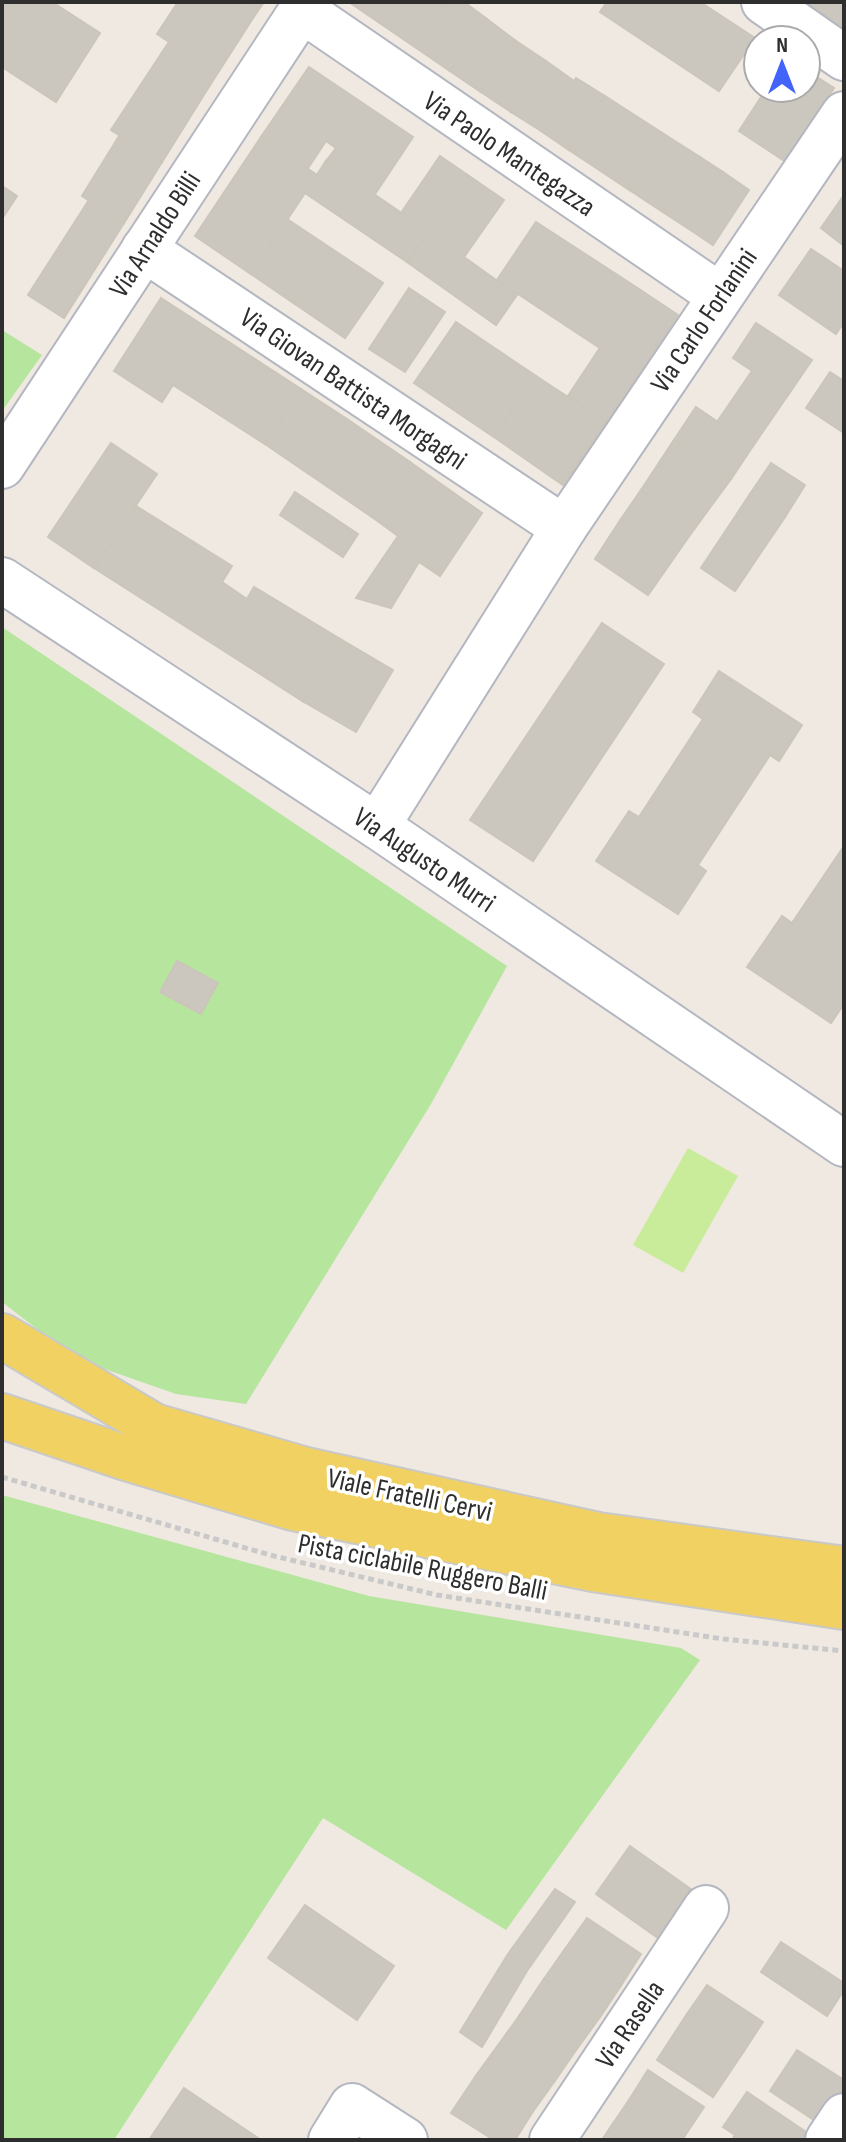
<svg xmlns="http://www.w3.org/2000/svg" width="846" height="2142" font-family="'Sofia Sans Condensed',sans-serif">
	<rect width="100%" height="100%" fill="#efe9e1"/>
	<g fill="#b6e59e">
		<path d="M 2,330 L 42,355 L 2,411 Z"/>
		<path d="M 2,627 L 507,966 L 431,1104 L 246,1404 L 176,1394 L 76,1359 L 2,1302 Z"/>
		<path d="M 2,1495 L 369,1596 L 681,1648 L 700,1660 L 506,1930 L 323,1818 L 114,2140 L 2,2140 Z"/>
	</g>
	<path fill="#c9ec9a" d="M 688,1148 L 738,1176 L 683,1273 L 633,1245 Z"/>
	<g fill="#cbc7bf" stroke="#cbc5ba" stroke-width="2">
		<path d="M 2,2 L 52,2 L 100,33 L 56,102 L 2,67 Z"/>
		<path d="M 178,2 L 233,2 L 255,15 L 210,85 L 161,54 L 169,42 L 157,34 Z"/>
		<path d="M 233,2 L 264,2 L 255,15 Z"/>
		<path d="M 349,2 L 447,2 L 415,47 Z"/>
		<path d="M 447,2 L 464,2 L 487,19 L 450,71 L 415,47 Z"/>
		<path d="M 607,2 L 700,2 L 755,38 L 719,91 L 600,12 Z"/>
		<path d="M 807,2 L 844,2 L 844,22 L 839,30 L 804,6 Z"/>
		<path d="M 487,19 L 516,41 L 481,92 L 450,71 Z"/>
		<path d="M 516,41 L 546,61 L 511,112 L 481,92 Z"/>
		<path d="M 161,54 L 210,85 L 162,162 L 111,130 Z"/>
		<path d="M 546,61 L 574,81 L 541,131 L 511,112 Z"/>
		<path d="M 309,67 L 413,137 L 375,194 L 326,161 L 336,148 L 326,141 L 308,168 L 261,137 Z"/>
		<path d="M 806,70 L 834,88 L 786,162 L 739,131 L 767,88 L 806,88 Z"/>
		<path d="M 576,78 L 605,96 L 569,150 L 541,131 Z"/>
		<path d="M 605,96 L 667,136 L 631,191 L 569,150 Z"/>
		<path d="M 119,136 L 162,162 L 124,223 L 82,196 Z"/>
		<path d="M 667,136 L 700,157 L 663,212 L 631,191 Z"/>
		<path d="M 261,137 L 317,175 L 251,274 L 195,236 Z"/>
		<path d="M 440,156 L 504,200 L 464,257 L 401,213 Z"/>
		<path d="M 700,157 L 723,172 L 686,227 L 663,212 Z"/>
		<path d="M 326,161 L 429,232 L 407,262 L 305,193 Z"/>
		<path d="M 723,172 L 749,190 L 713,245 L 686,227 Z"/>
		<path d="M 2,186 L 17,196 L 2,219 Z"/>
		<path d="M 844,195 L 844,246 L 821,228 Z"/>
		<path d="M 89,200 L 124,223 L 64,318 L 28,295 Z"/>
		<path d="M 287,219 L 332,249 L 295,304 L 251,274 Z"/>
		<path d="M 536,222 L 639,289 L 600,348 L 497,280 Z"/>
		<path d="M 429,232 L 517,295 L 496,325 L 407,262 Z"/>
		<path d="M 332,249 L 383,283 L 345,338 L 295,304 Z"/>
		<path d="M 811,249 L 844,271 L 844,322 L 836,334 L 779,295 Z"/>
		<path d="M 409,288 L 445,312 L 405,372 L 369,349 Z"/>
		<path d="M 639,289 L 678,315 L 606,422 L 568,396 Z"/>
		<path d="M 161,298 L 301,389 L 265,444 L 173,385 L 162,402 L 114,371 Z"/>
		<path d="M 456,322 L 536,376 L 494,437 L 414,383 Z"/>
		<path d="M 756,323 L 812,360 L 788,395 L 733,358 Z"/>
		<path d="M 752,371 L 788,395 L 753,446 L 717,422 Z"/>
		<path d="M 830,372 L 844,381 L 844,433 L 806,408 Z"/>
		<path d="M 536,376 L 606,422 L 563,485 L 494,437 Z"/>
		<path d="M 301,389 L 347,419 L 309,474 L 265,444 Z"/>
		<path d="M 696,407 L 753,446 L 731,479 L 674,440 Z"/>
		<path d="M 347,419 L 410,462 L 372,517 L 309,474 Z"/>
		<path d="M 674,440 L 731,479 L 695,528 L 641,490 Z"/>
		<path d="M 111,443 L 157,474 L 94,568 L 48,537 Z"/>
		<path d="M 410,462 L 482,513 L 440,576 L 419,562 L 391,608 L 356,598 L 398,536 L 372,517 Z"/>
		<path d="M 771,463 L 805,485 L 785,517 L 750,494 Z"/>
		<path d="M 641,490 L 695,528 L 676,555 L 621,519 Z"/>
		<path d="M 295,492 L 358,534 L 343,557 L 280,515 Z"/>
		<path d="M 750,494 L 785,517 L 735,591 L 701,568 Z"/>
		<path d="M 136,506 L 232,566 L 222,582 L 247,599 L 254,587 L 342,640 L 304,702 L 94,568 Z"/>
		<path d="M 621,519 L 676,555 L 648,595 L 595,559 Z"/>
		<path d="M 602,623 L 664,664 L 533,861 L 470,820 Z"/>
		<path d="M 342,640 L 393,670 L 356,732 L 304,702 Z"/>
		<path d="M 719,671 L 802,725 L 779,761 L 770,755 L 698,865 L 706,871 L 678,914 L 596,861 L 629,811 L 639,817 L 703,719 L 693,712 Z"/>
		<path d="M 844,846 L 844,1004 L 831,1023 L 747,967 L 782,916 L 792,923 Z"/>
		<path d="M 177,961 L 218,983 L 201,1014 L 160,992 Z"/>
		<path d="M 630,1846 L 692,1890 L 658,1938 L 596,1894 Z"/>
		<path d="M 555,1889 L 575,1902 L 527,1971 L 482,2047 L 460,2032 L 508,1954 Z"/>
		<path d="M 305,1905 L 394,1966 L 357,2020 L 268,1958 Z"/>
		<path d="M 587,1918 L 641,1954 L 620,1987 L 565,1949 Z"/>
		<path d="M 781,1942 L 844,1983 L 844,1990 L 827,2016 L 761,1972 Z"/>
		<path d="M 565,1949 L 620,1987 L 600,2017 L 544,1979 Z"/>
		<path d="M 544,1979 L 600,2017 L 574,2053 L 519,2016 Z"/>
		<path d="M 707,1985 L 763,2022 L 744,2051 L 687,2014 Z"/>
		<path d="M 687,2014 L 744,2051 L 713,2097 L 657,2060 Z"/>
		<path d="M 519,2016 L 574,2053 L 554,2082 L 499,2044 Z"/>
		<path d="M 499,2044 L 554,2082 L 532,2113 L 475,2077 Z"/>
		<path d="M 797,2050 L 844,2080 L 844,2087 L 820,2124 L 770,2091 Z"/>
		<path d="M 648,2070 L 704,2107 L 684,2137 L 629,2100 Z"/>
		<path d="M 475,2077 L 532,2113 L 515,2140 L 494,2140 L 451,2113 Z"/>
		<path d="M 184,2088 L 261,2140 L 149,2140 Z"/>
		<path d="M 747,2092 L 812,2136 L 809,2140 L 732,2140 L 735,2135 L 723,2127 Z"/>
		<path d="M 629,2100 L 684,2137 L 682,2140 L 634,2140 L 612,2125 Z"/>
		<path d="M 612,2125 L 634,2140 L 602,2140 Z"/>
	</g>
	<g fill="none" stroke-linecap="round" stroke-linejoin="round">
		<g stroke="#b4b7c1" stroke-width="48">
			<g id="minor">
				<path d="M 764,2 L 844,58"/>
				<path d="M 302,10 L 719,295"/>
				<path d="M 144,249 L 564,528"/>
				<path d="M 2,466 L 307,2"/>
				<path d="M 2,580 L 377,826 L 844,1144"/>
				<path d="M 377,826 L 564,528 L 844,114"/>
				<path d="M 331,2140 L 352,2106 L 405,2140"/>
				<path d="M 552,2140 L 706,1908"/>
				<path d="M 828,2140 L 844,2116"/>
			</g>
		</g>
		<g stroke="#c9c9c9" stroke-width="48">
			<g id="major">
				<path d="M 2,1336 L 154,1426 L 306,1470 L 598,1535 L 844,1569"/>
				<path d="M 2,1416 L 126,1458 L 293,1508 L 593,1569 L 844,1607"/>
			</g>
		</g>
		<path stroke="#c9c9c9" stroke-width="5" stroke-dasharray="6 4" stroke-linecap="butt" d="M 2,1477 L 270,1555 L 437,1595 L 723,1639 L 844,1651"/>
		<use href="#minor" stroke="#fff" stroke-width="44"/>
		<use href="#major" stroke="#f2d163" stroke-width="44"/>
	</g>
	<g text-anchor="middle" stroke-width="7" stroke-linejoin="round" paint-order="stroke">
		<g font-size="28" fill="#2e2e2e" stroke="#fff">
			<text transform="translate(510 153) rotate(34)" y="10">Via Paolo Mantegazza</text>
			<text transform="translate(154 234) rotate(-57)" y="10">Via Arnaldo Billi</text>
			<text transform="translate(703 320) rotate(-56)" y="10">Via Carlo Forlanini</text>
			<text transform="translate(354 388) rotate(34)" y="10">Via Giovan Battista Morgagni</text>
			<text transform="translate(425 859) rotate(34)" y="10">Via Augusto Murri</text>
			<text transform="translate(410 1494) rotate(12)" y="10">Viale Fratelli Cervi</text>
			<text transform="translate(423 1566) rotate(11)" y="10">Pista ciclabile Ruggero Balli</text>
			<text transform="translate(629 2024) rotate(-56)" y="10">Via Rasella</text>
		</g>
	</g>
	<rect width="846" height="2142" fill="none" stroke="#2e2e2e" stroke-width="8"/>
	<g transform="translate(782 64)"><circle r="38" fill="#ffffff" stroke="#ababab" stroke-width="2"/>
	<path d="M0-6L14 30L0 20L-14 30Z" fill="#4264fb"/>
	<text y="-12" font-size="22" font-weight="bold" text-anchor="middle" fill="#2e2e2e">N</text>
	</g>
</svg>
